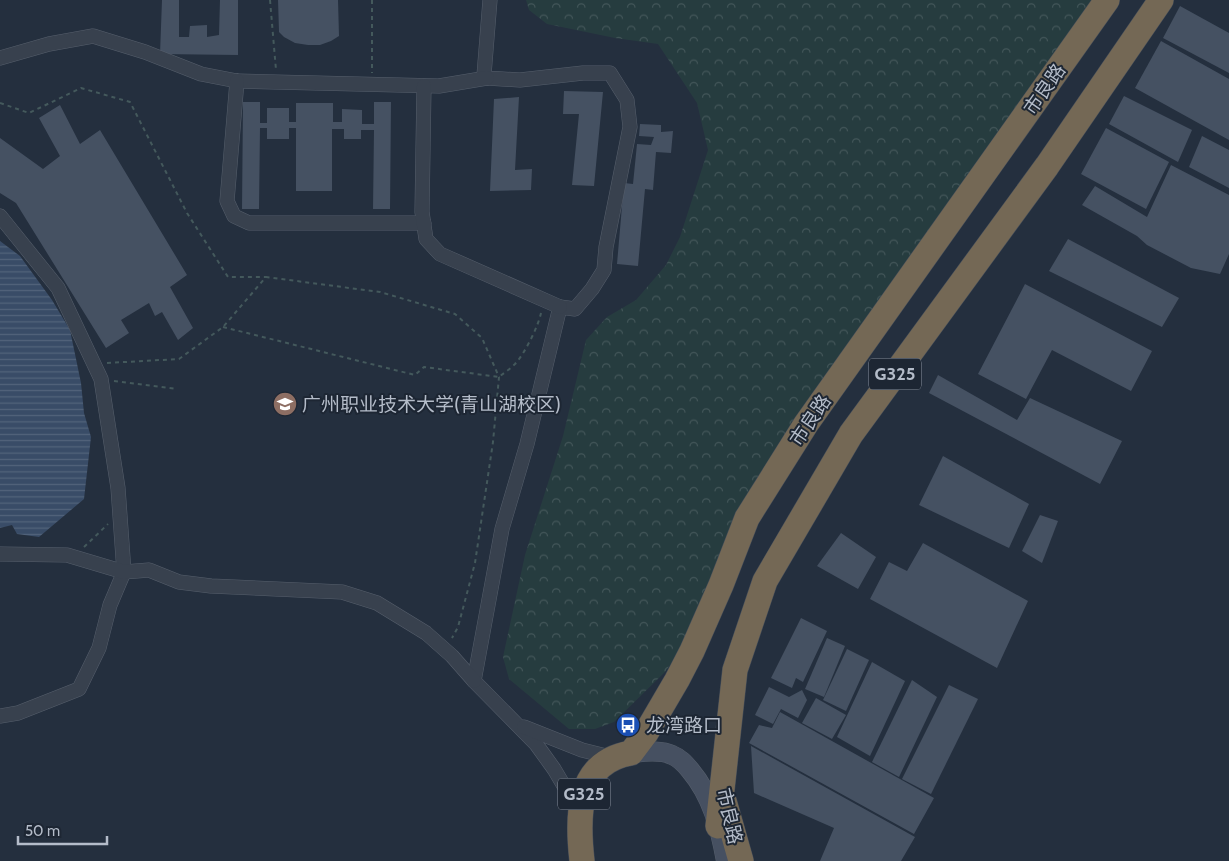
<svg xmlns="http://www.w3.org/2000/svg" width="1229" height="861" font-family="Cabin,'Noto Sans SC',sans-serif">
	<defs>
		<pattern id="forest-crowns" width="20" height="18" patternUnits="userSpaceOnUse" patternTransform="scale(1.25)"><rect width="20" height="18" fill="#263c3f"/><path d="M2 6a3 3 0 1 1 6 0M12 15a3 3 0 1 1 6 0" fill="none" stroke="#435659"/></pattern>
		<pattern id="water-rules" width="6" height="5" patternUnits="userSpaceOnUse" patternTransform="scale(1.25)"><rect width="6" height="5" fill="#394c67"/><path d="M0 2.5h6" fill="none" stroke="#53647b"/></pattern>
	</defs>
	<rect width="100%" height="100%" fill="#242f3e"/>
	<path fill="url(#forest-crowns)" d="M 526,0 L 1100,0 L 770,469 L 685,645 L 665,672 L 614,722 L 595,729 L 569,729 L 509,679 L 503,657 L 525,555 L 563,436 L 586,340 L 607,317 L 636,300 L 666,265 L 680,237 L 708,150 L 697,103 L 658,44 L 615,38 L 547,24 L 529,10 Z"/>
	<path fill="url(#water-rules)" d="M 0,241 L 20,256 L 52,300 L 70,330 L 81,383 L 84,413 L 91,437 L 84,499 L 39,537 L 17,534 L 12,525 L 0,528 Z"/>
	<g fill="#455162">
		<path d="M 162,0 L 179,0 L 179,37 L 189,37 L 190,26 L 207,25 L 207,37 L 219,35 L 220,0 L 238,0 L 238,55 L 160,54 Z"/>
		<path d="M 278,0 L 338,0 L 339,36 L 331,41 L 320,45 L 308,45 L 295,43 L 284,37 L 279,32 Z"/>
		<path d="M 1180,6 L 1229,33 L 1229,73 L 1163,38 Z"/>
		<path d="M 1161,41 L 1229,79 L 1229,140 L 1135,88 Z"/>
		<path d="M 564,91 L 603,92 L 594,186 L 572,185 L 579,114 L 563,114 Z"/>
		<path d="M 1124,96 L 1192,130 L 1178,162 L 1109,124 Z"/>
		<path d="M 519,97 L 515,170 L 532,169 L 531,190 L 490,191 L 494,99 Z"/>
		<path d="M 243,102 L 260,102 L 260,123 L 267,123 L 267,108 L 289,108 L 289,122 L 296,122 L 296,103 L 333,103 L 333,122 L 342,122 L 342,109 L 362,110 L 362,124 L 374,124 L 374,102 L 391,102 L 390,209 L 373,209 L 374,130 L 361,130 L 361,139 L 344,139 L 344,129 L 332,129 L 332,191 L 296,191 L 296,128 L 289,128 L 289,139 L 267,139 L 267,128 L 260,128 L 259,209 L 242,209 Z"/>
		<path d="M 60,105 L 80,144 L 100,130 L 187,275 L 170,287 L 193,328 L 178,340 L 162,312 L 155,316 L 149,303 L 121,320 L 129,333 L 106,348 L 16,203 L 0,193 L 0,138 L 43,169 L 60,156 L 39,118 Z"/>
		<path d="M 640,124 L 661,125 L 661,132 L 673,131 L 671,153 L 656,152 L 653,190 L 645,189 L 638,266 L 617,264 L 624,183 L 633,184 L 637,144 L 651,145 L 654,137 L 639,136 Z"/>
		<path d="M 1106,128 L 1169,162 L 1146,209 L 1081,174 Z"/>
		<path d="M 1202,136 L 1229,150 L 1229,188 L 1189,167 Z"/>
		<path d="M 1171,165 L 1229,195 L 1229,254 L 1220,274 L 1191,268 L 1147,245 L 1137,236 L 1082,205 L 1095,186 L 1147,217 Z"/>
		<path d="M 1068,239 L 1179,298 L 1162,327 L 1049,271 Z"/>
		<path d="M 1025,284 L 1152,351 L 1131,391 L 1052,350 L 1026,399 L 978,374 Z"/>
		<path d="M 938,375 L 1017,420 L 1030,398 L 1122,441 L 1100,484 L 929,393 Z"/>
		<path d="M 943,456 L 1029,504 L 1009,548 L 919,505 Z"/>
		<path d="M 1040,515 L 1058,521 L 1042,563 L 1022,551 Z"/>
		<path d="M 841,533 L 876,557 L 858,589 L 817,566 Z"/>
		<path d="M 923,543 L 1028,601 L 997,668 L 870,599 L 889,562 L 907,571 Z"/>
		<path d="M 801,618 L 827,631 L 803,682 L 796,678 L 792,688 L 771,678 Z"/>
		<path d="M 827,638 L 845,646 L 824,697 L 805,689 Z"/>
		<path d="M 847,649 L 869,660 L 846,711 L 823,700 Z"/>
		<path d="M 872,662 L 905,681 L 870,756 L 837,737 Z"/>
		<path d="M 912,680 L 937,697 L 899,777 L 872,762 Z"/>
		<path d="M 949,685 L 978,699 L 931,794 L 902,779 Z"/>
		<path d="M 769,687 L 789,697 L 802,690 L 807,700 L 798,718 L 781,709 L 773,724 L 755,715 Z"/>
		<path d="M 816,698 L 846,715 L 832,739 L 802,723 Z"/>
		<path d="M 780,712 L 934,798 L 914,834 L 749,743 L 759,725 L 772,728 Z"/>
		<path d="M 751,746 L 915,837 L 901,861 L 820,861 L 834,828 L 754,793 Z"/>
	</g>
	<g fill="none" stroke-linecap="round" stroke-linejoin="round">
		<g stroke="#565f6c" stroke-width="15">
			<g id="street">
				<path d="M 490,0 L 484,75 L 487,78 L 520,80 L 583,73 L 610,73 L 627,100 L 630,127 L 606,247 L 604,270 L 592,289 L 575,309 L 560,307 L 527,444 L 502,529 L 474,681 L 536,744 L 554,769 L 580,813"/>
				<path d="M 0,58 L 49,44 L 93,36 L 145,52 L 201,74 L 237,81 L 439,86 L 487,78"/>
				<path d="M 237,81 L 227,201 L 234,216 L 249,223 L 424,223"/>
				<path d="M 424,86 L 422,212 L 426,239 L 440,254 L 560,307"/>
				<path d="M 0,216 L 58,288 L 101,379 L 118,488 L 124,572 L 110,605 L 99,648 L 79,689 L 18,713 L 0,716"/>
				<path d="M 0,554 L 67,555 L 124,572 L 149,570 L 179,582 L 211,586 L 342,592 L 377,603 L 426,633 L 452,656 L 474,681"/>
				<path d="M 524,727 L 582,750 L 614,758"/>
			</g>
		</g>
		<g stroke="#565f6c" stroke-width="20">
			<path id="secondary" d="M 631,753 C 643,752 660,749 672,755 C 680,758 685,764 690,770 C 712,796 720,828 726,861"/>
		</g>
		<g stroke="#434c59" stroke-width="26">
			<g id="highway">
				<path d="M 724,801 L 741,861"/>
				<path d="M 718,826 L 735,670 L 765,581 L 851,434 L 1047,166 L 1161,0"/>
				<path d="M 582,861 C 577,817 576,762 631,753 L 646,733 L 677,680 L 692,651 L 721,585 L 747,518 L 806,424 L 1107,0"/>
			</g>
		</g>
		<g stroke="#44595c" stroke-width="2" stroke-dasharray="4 4" stroke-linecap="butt">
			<path d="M 270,0 L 276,70"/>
			<path d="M 372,0 L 372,73"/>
			<path d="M 0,103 L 29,113 L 81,88 L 130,102 L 187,213 L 228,277 L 266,277"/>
			<path d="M 223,327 L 415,375 L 424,367 L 499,377 C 504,373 510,369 515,364 C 525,353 538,327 541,313"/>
			<path d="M 107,363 L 179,359 L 223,327 L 266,277 L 380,292 L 455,314 L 482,338 L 499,377 L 493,442 L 475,563 L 458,627 L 452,638"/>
			<path d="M 114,381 L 177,389"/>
			<path d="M 84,547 L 108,524"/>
		</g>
		<use href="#street" stroke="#38414e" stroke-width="14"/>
		<use href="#secondary" stroke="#465061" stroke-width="19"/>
		<use href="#highway" stroke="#746855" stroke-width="25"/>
	</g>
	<defs>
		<g id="university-disc" transform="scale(1.25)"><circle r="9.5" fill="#8d6e63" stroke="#1d2633"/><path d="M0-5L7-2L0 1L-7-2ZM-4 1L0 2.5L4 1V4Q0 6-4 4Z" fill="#fff"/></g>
		<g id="bus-disc" transform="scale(1.25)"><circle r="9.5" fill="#1a4fb4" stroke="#1d2633"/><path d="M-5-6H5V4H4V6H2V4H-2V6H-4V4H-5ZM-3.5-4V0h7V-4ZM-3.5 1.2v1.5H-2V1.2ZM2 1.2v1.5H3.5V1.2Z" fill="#fff"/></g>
	</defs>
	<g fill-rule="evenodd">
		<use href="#university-disc" x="285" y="404"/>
		<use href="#bus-disc" x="628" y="725"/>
	</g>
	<g text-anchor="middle" stroke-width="4" stroke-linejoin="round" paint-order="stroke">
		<g fill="#1d2633" stroke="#878f9c" stroke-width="1">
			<rect x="869" y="358.5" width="52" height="31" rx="4"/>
			<rect x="558" y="778.5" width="52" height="31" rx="4"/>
		</g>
		<g font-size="18" font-weight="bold" fill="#b4bcc9">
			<text x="895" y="380">G325</text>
			<text x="584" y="800">G325</text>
		</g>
		<g font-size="19" fill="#b4bcc9" stroke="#1d2633">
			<text transform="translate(1044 89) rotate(-55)" y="7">市良路</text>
			<text transform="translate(810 420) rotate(-56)" y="7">市良路</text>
			<text transform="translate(730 816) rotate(77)" y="7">市良路</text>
		</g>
		<g font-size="19" fill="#b4bcc9" stroke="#1d2633" text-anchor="start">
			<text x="302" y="411">广州职业技术大学(青山湖校区)</text>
			<text x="646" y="732">龙湾路口</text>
		</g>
	</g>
	<path d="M18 836v8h89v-8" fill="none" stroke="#b4bcc9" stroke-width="2.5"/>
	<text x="25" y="836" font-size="15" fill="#b4bcc9" stroke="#1d2633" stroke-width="4" paint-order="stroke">50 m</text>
</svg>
